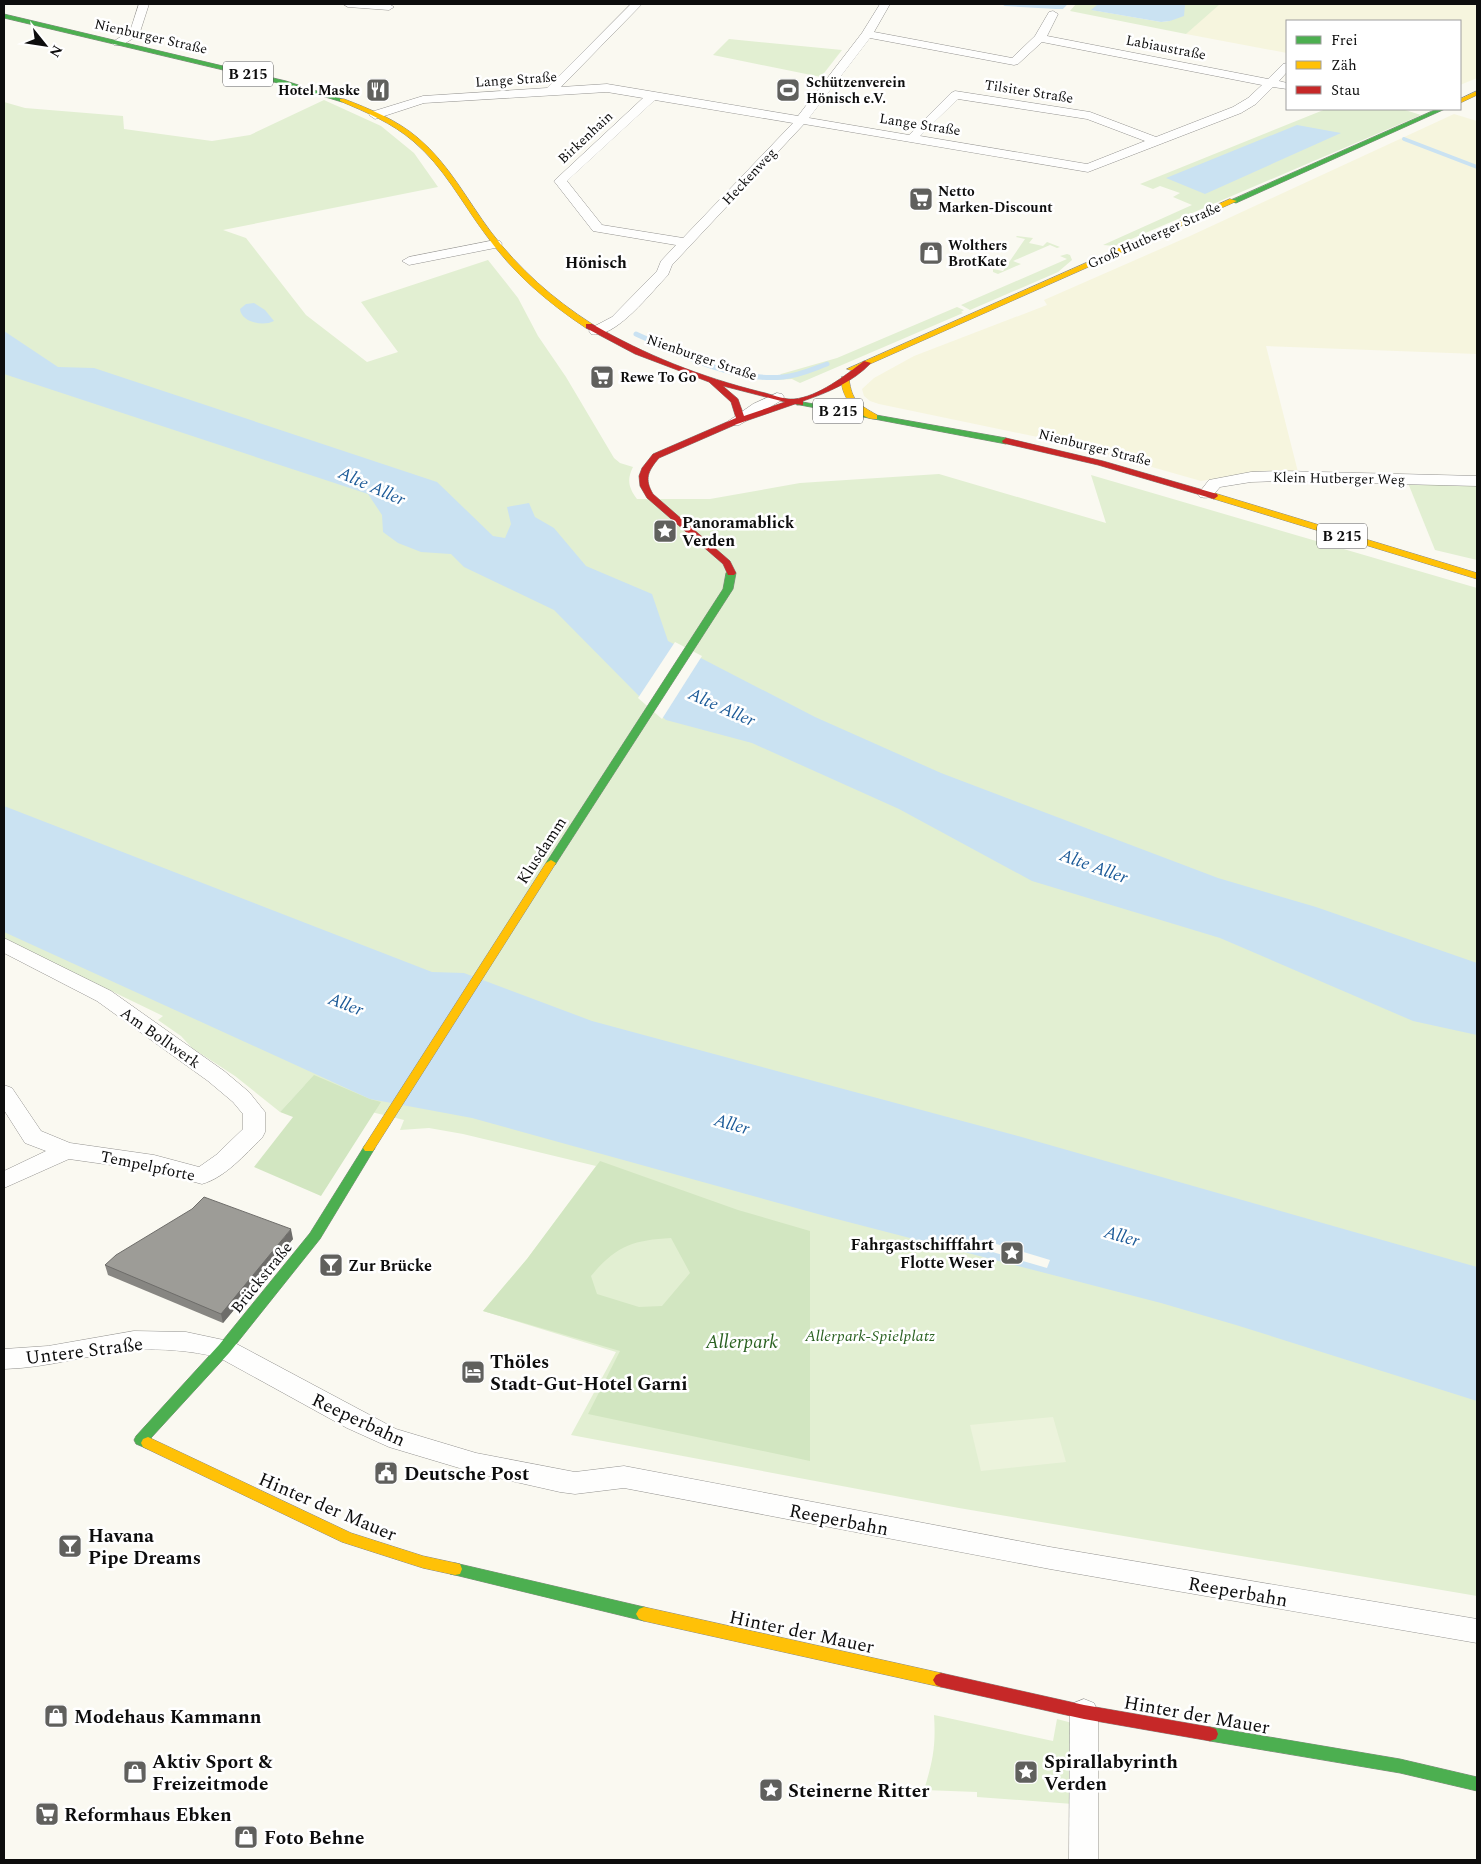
<svg xmlns="http://www.w3.org/2000/svg" width="1481" height="1864" font-family="Spectral,serif">
	<rect width="100%" height="100%" fill="#faf9f1"/>
	<g fill="#f6f5de">
		<path d="M 1218,4 L 1477,4 L 1477,78 L 1460,85 L 1460,21 L 1287,21 L 1287,53 L 1186,34 Z"/>
		<path d="M 1454,114 L 1477,121 L 1477,354 L 1266,346 L 1298,472 L 1256,472 L 1201,481 L 1071,444 L 879,404 L 870,401 L 864,396 L 862,389 L 874,378 L 914,356 L 1047,305 L 1044,300 L 1190,236 Z"/>
	</g>
	<g fill="#e2efd2">
		<path d="M 1076,4 L 1096,4 L 1098,5 L 1092,10 L 1161,22 L 1170,21 L 1185,5 L 1183,4 L 1220,4 L 1186,34 L 1070,11 Z"/>
		<path d="M 729,39 L 842,50 L 821,77 L 713,55 Z"/>
		<path d="M 324,100 L 381,126 L 414,153 L 438,187 L 223,230 L 246,238 L 306,315 L 367,362 L 398,352 L 361,302 L 488,260 L 518,298 L 538,336 L 566,377 L 614,458 L 620,463 L 633,467 C 627,479 628,487 637,499 L 710,499 L 800,483 L 939,474 L 1106,523 L 1091,475 L 1477,588 L 1477,1596 L 959,1508 L 571,1435 L 616,1352 L 483,1311 L 527,1259 L 596,1166 L 463,1134 L 429,1128 L 400,1130 L 404,1120 L 347,1106 L 305,1085 L 280,1112 L 235,1076 L 192,1048 L 181,1036 L 158,1020 L 163,1016 L 4,939 L 4,102 L 25,108 L 123,116 L 124,129 L 212,141 L 250,135 Z"/>
		<path d="M 1326,109 L 1407,109 L 1405,110 L 1421,115 L 1115,246 L 1103,245 L 1192,205 L 1173,197 L 1180,193 L 1160,186 L 1153,189 L 1140,184 Z"/>
		<path d="M 1017,236 L 1033,238 L 1029,243 L 1043,246 L 1047,242 L 1060,247 L 1057,248 L 1050,245 L 1013,261 L 1021,264 L 998,274 L 993,272 L 993,269 L 1003,271 L 1025,239 L 1016,237 Z"/>
		<path d="M 1067,254 L 1070,255 L 1072,260 L 1058,272 L 970,310 L 961,305 L 1067,259 L 1060,256 Z"/>
		<path d="M 957,307 L 964,310 L 961,312 L 963,313 L 800,383 L 792,379 L 776,380 L 781,374 L 837,358 Z"/>
		<path d="M 1408,483 L 1477,485 L 1477,560 L 1435,550 Z"/>
		<path d="M 934,1715 L 1053,1741 L 1057,1719 L 1076,1724 L 1073,1804 L 977,1797 L 977,1792 L 924,1790 C 933,1761 936,1746 934,1715 Z"/>
	</g>
	<g fill="#d2e6c1" fill-rule="evenodd">
		<path d="M 314,1075 L 370,1099 L 381,1102 L 321,1196 L 254,1167 L 293,1117 L 280,1112 Z"/>
		<path d="M 600,1161 L 738,1210 L 810,1231 L 810,1461 L 588,1414 L 620,1351 L 483,1311 L 527,1259 ZM 671,1238 L 690,1273 L 662,1306 L 639,1307 L 597,1294 L 591,1276 C 616,1246 633,1240 671,1238 Z"/>
	</g>
	<path fill="#ecf3dc" d="M 1053,1417 L 1066,1462 L 981,1471 L 970,1425 Z"/>
	<g fill="#cae2f2">
		<path d="M 1096,4 L 1183,4 L 1185,5 L 1184,16 L 1170,21 L 1161,22 L 1091,10 L 1097,5 Z"/>
		<path d="M 1297,125 L 1341,133 L 1205,194 L 1166,178 Z"/>
		<path d="M 254,303 L 265,310 L 274,321 C 263,327 241,322 240,309 L 246,304 Z"/>
		<path d="M 4,331 L 58,367 L 94,368 L 437,482 L 493,536 L 505,538 L 511,524 L 507,507 L 529,503 L 535,517 L 554,528 L 586,566 L 652,594 L 668,641 L 815,717 L 941,773 L 1218,878 L 1316,907 L 1477,963 L 1477,1035 L 1413,1021 L 1220,938 L 1032,881 L 899,809 L 752,743 L 666,720 L 638,695 L 554,610 L 464,567 L 451,554 L 421,552 L 398,543 L 383,532 L 382,515 L 368,494 L 4,374 Z"/>
		<path d="M 4,806 L 432,972 L 464,973 L 592,1021 L 1018,1136 L 1477,1267 L 1477,1401 L 1236,1325 L 1161,1303 L 825,1216 L 472,1118 L 370,1099 L 4,932 Z"/>
	</g>
	<g fill="#faf9f1">
		<path d="M 675,642 L 702,656 L 662,719 L 638,698 Z"/>
		<path d="M 983,1240 L 1050,1260 L 1047,1268 L 979,1248 Z"/>
	</g>
	<g fill="none" stroke-linecap="round" stroke-linejoin="round">
		<g stroke="#cae2f2" stroke-width="4">
			<path d="M 1005,4 L 1056,7 L 1062,7 L 1065,4"/>
			<path d="M 1404,139 L 1477,167"/>
		</g>
		<path stroke="#cae2f2" stroke-width="5" d="M 636,334 C 680,354 733,382 783,377 C 798,376 813,369 827,364"/>
		<g stroke="#949390" stroke-width="1">
			<g id="street">
				<path d="M 139,4 L 149,4 L 139,35 L 122,45 L 114,45 L 112,43 L 114,41 L 130,31 Z"/>
				<path d="M 343,4 L 389,4 L 394,7 L 389,10 L 348,7 Z"/>
				<path d="M 631,4 L 642,4 L 561,87 L 607,84 L 798,116 L 862,33 L 880,4 L 890,4 L 874,32 L 1012,58 L 1035,36 L 1049,12 L 1053,11 L 1058,14 L 1047,36 L 1268,79 L 1283,64 L 1287,63 L 1287,72 L 1279,81 L 1287,83 L 1287,89 L 1273,87 L 1256,104 L 1241,113 L 1088,172 L 804,124 L 672,265 L 668,275 C 652,291 615,340 591,334 L 589,331 L 591,328 L 612,317 L 657,271 L 661,261 L 676,245 L 593,231 L 554,181 L 643,98 L 607,92 L 424,103 L 375,119 L 369,115 L 371,112 L 423,96 L 547,88 ZM 870,38 L 1014,65 L 1018,64 L 1042,42 L 1262,85 L 1248,98 L 1233,107 L 1156,137 L 1090,112 L 955,91 L 951,93 L 909,135 L 809,118 ZM 958,99 L 1087,119 L 1145,141 L 1087,164 L 920,136 ZM 655,100 L 793,123 L 683,238 L 602,225 L 567,181 Z"/>
				<path d="M 495,240 L 500,241 L 502,244 L 500,247 L 409,265 L 402,261 L 409,257 Z"/>
				<path d="M 777,393 L 782,394 L 784,397 L 782,400 L 739,425 L 729,425 L 727,422 L 753,404 Z"/>
				<path d="M 1282,471 L 1477,476 L 1477,486 L 1282,481 L 1251,482 L 1220,487 C 1214,494 1211,500 1200,497 L 1198,494 L 1209,480 L 1251,472 Z"/>
				<path d="M 4,938 L 111,991 L 224,1071 L 249,1092 L 265,1112 L 265,1132 L 262,1138 C 244,1155 226,1177 202,1184 L 154,1171 L 69,1159 L 4,1188 L 4,1171 L 46,1151 L 25,1143 L 4,1110 L 4,1085 L 12,1088 L 41,1131 L 70,1143 L 154,1155 L 199,1167 L 216,1155 L 243,1129 L 243,1114 L 233,1102 L 208,1081 L 97,1001 L 4,953 Z"/>
				<path d="M 134,1331 L 186,1332 L 233,1342 L 396,1429 L 476,1453 L 575,1472 L 624,1466 L 1050,1547 L 1477,1619 L 1477,1643 L 1050,1569 L 624,1488 L 575,1494 L 560,1492 L 476,1473 L 389,1447 L 347,1428 L 218,1357 C 191,1351 162,1348 134,1350 C 90,1354 48,1368 4,1369 L 4,1349 L 48,1346 Z"/>
				<path d="M 1084,1699 L 1094,1703 L 1098,1712 L 1098,1860 L 1069,1860 L 1070,1712 L 1074,1703 Z"/>
			</g>
		</g>
		<g stroke="#8a8a86" stroke-width="1">
			<g id="fast">
				<path d="M 4,14 L 286,81 L 345,100 L 342,102 L 282,84 L 4,18 Z"/>
				<path d="M 1437,109 L 1445,109 L 1236,203 L 1229,201 Z"/>
				<path d="M 797,401 L 1006,438 L 1010,441 L 1006,444 L 800,405 L 797,405 Z"/>
				<path d="M 731,570 L 736,573 L 733,589 L 555,865 L 547,865 L 546,863 L 723,589 L 726,573 Z"/>
				<path d="M 369,1143 L 373,1145 L 375,1148 L 320,1239 L 229,1353 L 151,1438 L 155,1443 L 153,1447 L 148,1449 L 136,1444 L 134,1440 L 136,1436 L 219,1345 L 310,1233 L 365,1145 Z"/>
				<path d="M 455,1563 L 644,1607 L 649,1609 L 652,1614 L 649,1619 L 644,1621 L 455,1575 L 450,1574 L 448,1569 L 450,1564 Z"/>
				<path d="M 1210,1727 L 1400,1759 L 1477,1777 L 1477,1791 L 1400,1773 L 1210,1741 L 1204,1739 L 1202,1734 L 1204,1729 Z"/>
			</g>
		</g>
		<g stroke="#8a8a86" stroke-width="1">
			<g id="slow">
				<path d="M 1477,91 L 1477,95 L 1460,103 L 1460,99 Z"/>
				<path d="M 340,99 L 344,99 C 370,109 397,120 418,138 C 449,164 467,200 491,232 C 519,269 553,299 592,324 L 592,328 L 586,328 C 547,302 513,273 486,235 C 462,203 444,167 413,141 C 392,123 366,112 340,101 Z"/>
				<path d="M 1230,199 L 1237,201 L 854,371 L 847,369 Z"/>
				<path d="M 842,377 L 849,379 C 852,401 858,404 877,415 L 877,419 C 859,421 838,394 842,377 Z"/>
				<path d="M 1214,493 L 1477,573 L 1477,579 L 1211,498 L 1210,496 Z"/>
				<path d="M 551,860 L 556,863 L 373,1151 L 365,1151 L 363,1148 L 365,1145 L 546,863 Z"/>
				<path d="M 148,1437 L 351,1533 L 423,1556 L 460,1564 L 462,1569 L 460,1574 L 455,1575 L 423,1568 L 342,1542 L 143,1447 L 141,1443 L 143,1439 Z"/>
				<path d="M 644,1607 L 941,1673 L 946,1675 L 949,1680 L 946,1685 L 941,1687 L 644,1621 L 639,1619 L 636,1614 L 639,1609 Z"/>
			</g>
		</g>
		<g stroke="#8a8a86" stroke-width="1">
			<g id="jam">
				<path d="M 586,324 L 592,324 C 645,355 701,377 761,392 C 771,394 784,400 794,399 C 818,397 846,375 864,361 L 871,363 C 853,382 827,393 803,401 L 803,405 L 795,404 L 737,424 L 659,458 C 648,471 644,479 653,494 L 730,561 L 736,573 L 734,575 L 728,575 L 723,564 L 647,498 L 640,486 L 639,476 L 642,468 L 653,454 L 736,418 L 731,402 L 709,382 L 635,354 L 586,328 ZM 723,386 L 785,402 L 744,416 L 738,399 Z"/>
				<path d="M 1006,438 L 1103,461 L 1217,494 L 1218,496 L 1214,499 L 1098,465 L 1003,443 L 1002,441 Z"/>
				<path d="M 941,1673 L 1084,1705 L 1210,1727 L 1216,1729 L 1218,1734 L 1216,1739 L 1210,1741 L 1084,1719 L 941,1687 L 936,1685 L 933,1680 L 936,1675 Z"/>
			</g>
		</g>
		<use href="#street" fill="#fefefd" fill-rule="evenodd"/>
		<use href="#fast" fill="#4caf50" fill-rule="evenodd"/>
		<use href="#slow" fill="#ffc107" fill-rule="evenodd"/>
		<use href="#jam" fill="#c62828" fill-rule="evenodd"/>
	</g>
	<path fill="#878682" d="M 293,1239 L 223,1323 L 108,1275 L 105,1265 Z"/>
	<path fill="#6e6d6a" d="M 291,1229 L 293,1239 L 223,1323 L 221,1314 Z"/>
	<path fill="#9d9c97" stroke="#6e6d6a" d="M 204,1197 L 291,1229 L 221,1314 L 105,1265 L 116,1255 L 192,1209 Z"/>
	<defs>
		<g id="restaurant-square" transform="scale(1.25)"><rect x="-9" y="-9" width="18" height="18" rx="4" fill="#60605d" stroke="#fff"/><path d="M-5-6h1v4h1v-4h1v4h1v-4h1v5L-1.5 .5V6h-2V.5L-5-1ZM5-6V6H3V1.5H1.5Q1.5-4 5-6Z" fill="#fff"/></g>
		<g id="stadium-square" transform="scale(1.25)"><rect x="-9" y="-9" width="18" height="18" rx="4" fill="#60605d" stroke="#fff"/><path d="M0-5a6.5 5 0 1 0 0 10a6.5 5 0 1 0 0-10ZM-3.5-1.8h7v3.6h-7Z" fill="#fff"/></g>
		<g id="supermarket-square" transform="scale(1.25)"><rect x="-9" y="-9" width="18" height="18" rx="4" fill="#60605d" stroke="#fff"/><path d="M-6-5.5h2.5l.6 2H6L4.5 2H-2.5L-4.4-4H-6ZM-1.5 3.2a1.3 1.3 0 1 0 .1 0ZM3 3.2a1.3 1.3 0 1 0 .1 0Z" fill="#fff"/></g>
		<g id="shop-square" transform="scale(1.25)"><rect x="-9" y="-9" width="18" height="18" rx="4" fill="#60605d" stroke="#fff"/><path d="M-5-2.5h2.3a2.7 3.5 0 0 1 5.4 0H5L5.5 6h-11ZM-1.5-2.5h3a1.5 2.3 0 0 0-3 0Z" fill="#fff"/></g>
		<g id="sight-square" transform="scale(1.25)"><rect x="-9" y="-9" width="18" height="18" rx="4" fill="#60605d" stroke="#fff"/><path d="M0-6L1.8-2.2L6-1.7L2.9 1.2L3.7 5.4L0 3.3L-3.7 5.4L-2.9 1.2L-6-1.7L-1.8-2.2Z" fill="#fff"/></g>
		<g id="bar-square" transform="scale(1.25)"><rect x="-9" y="-9" width="18" height="18" rx="4" fill="#60605d" stroke="#fff"/><path d="M-6-5H6L.8 .8V4.5H3.5V6h-7V4.5H-.8V.8Z" fill="#fff"/></g>
		<g id="hotel-square" transform="scale(1.25)"><rect x="-9" y="-9" width="18" height="18" rx="4" fill="#60605d" stroke="#fff"/><path d="M-6-4.5h1.5V1H6V5H4.5V3h-9V5H-6ZM-4 0a1.8 1.8 0 1 1 3.6 0ZM.5 0V-2.5h3Q6-2.5 6 0Z" fill="#fff"/></g>
		<g id="civic-square" transform="scale(1.25)"><rect x="-9" y="-9" width="18" height="18" rx="4" fill="#60605d" stroke="#fff"/><path d="M-.6-6.5H3V-4.5H.6V-3L4-1V1h2V6H-6V1h2V-1L-.6-3ZM-1.2 2.5V6h2.4V2.5Z" fill="#fff"/></g>
	</defs>
	<g fill-rule="evenodd">
		<use href="#restaurant-square" x="378" y="90"/>
		<use href="#stadium-square" x="788" y="90"/>
		<use href="#supermarket-square" x="921" y="199"/>
		<use href="#shop-square" x="931" y="253"/>
		<use href="#supermarket-square" x="602" y="377"/>
		<use href="#sight-square" x="665" y="531"/>
		<use href="#sight-square" x="1012" y="1253"/>
		<use href="#bar-square" x="331" y="1265"/>
		<use href="#hotel-square" x="473" y="1372"/>
		<use href="#civic-square" x="386" y="1473"/>
		<use href="#bar-square" x="70" y="1546"/>
		<use href="#shop-square" x="56" y="1716"/>
		<use href="#shop-square" x="135" y="1772"/>
		<use href="#sight-square" x="1026" y="1772"/>
		<use href="#sight-square" x="771" y="1790"/>
		<use href="#supermarket-square" x="47" y="1814"/>
		<use href="#shop-square" x="246" y="1837"/>
	</g>
	<g text-anchor="middle" stroke-width="5" stroke-linejoin="round" paint-order="stroke">
		<g font-size="14" fill="#0d0d0d" stroke="#fff">
			<text transform="translate(151 36) rotate(13)" y="5">Nienburger Straße</text>
			<text transform="translate(1166 47) rotate(11)" y="5">Labiaustraße</text>
			<text transform="translate(516 79) rotate(-4)" y="5">Lange Straße</text>
			<text transform="translate(1029 91) rotate(9)" y="5">Tilsiter Straße</text>
			<text transform="translate(920 124) rotate(9)" y="5">Lange Straße</text>
			<text transform="translate(585 137) rotate(-43)" y="5">Birkenhain</text>
			<text transform="translate(749 176) rotate(-47)" y="5">Heckenweg</text>
			<text transform="translate(1154 235) rotate(-24)" y="5">Groß Hutberger Straße</text>
			<text transform="translate(702 357) rotate(19)" y="5">Nienburger Straße</text>
			<text transform="translate(1095 447) rotate(14)" y="5">Nienburger Straße</text>
			<text transform="translate(1339 478) rotate(1)" y="5">Klein Hutberger Weg</text>
		</g>
		<g font-size="14" font-weight="bold" fill="#0d0d0d" stroke="#fff" text-anchor="start">
			<text x="806" y="87">Schützenverein<tspan x="806" dy="16">Hönisch e.V.</tspan></text>
			<text x="360" y="95" text-anchor="end">Hotel Maske</text>
			<text x="938" y="196">Netto<tspan x="938" dy="16">Marken-Discount</tspan></text>
			<text x="948" y="250">Wolthers<tspan x="948" dy="16">BrotKate</tspan></text>
			<text x="620" y="382">Rewe To Go</text>
		</g>
		<g fill="#fff" stroke="#565656" stroke-width="1">
			<rect x="223" y="61.5" width="50" height="25" rx="4"/>
			<rect x="813" y="398.5" width="50" height="25" rx="4"/>
			<rect x="1317" y="523.5" width="50" height="25" rx="4"/>
		</g>
		<g font-size="15" font-weight="bold" fill="#0d0d0d">
			<text x="248" y="79">B 215</text>
			<text x="838" y="416">B 215</text>
			<text x="1342" y="541">B 215</text>
		</g>
		<g font-size="16" font-weight="bold" fill="#0d0d0d" stroke="#fff">
			<text x="596" y="268">Hönisch</text>
		</g>
		<g font-size="16" font-weight="bold" fill="#0d0d0d" stroke="#fff" text-anchor="start">
			<text x="682" y="528">Panoramablick<tspan x="682" dy="18">Verden</tspan></text>
			<text x="994" y="1250" text-anchor="end">Fahrgastschifffahrt<tspan x="994" dy="18">Flotte Weser</tspan></text>
			<text x="348" y="1271">Zur Brücke</text>
		</g>
		<g font-size="16" fill="#0d0d0d" stroke="#fff">
			<text transform="translate(541 850) rotate(-57)" y="6">Klusdamm</text>
			<text transform="translate(161 1037) rotate(35)" y="6">Am Bollwerk</text>
			<text transform="translate(148 1165) rotate(12)" y="6">Tempelpforte</text>
			<text transform="translate(261 1277) rotate(-51)" y="6">Brückstraße</text>
		</g>
		<g font-size="16" font-style="italic" fill="#2a6121" stroke="#fff">
			<text x="870" y="1341">Allerpark-Spielplatz</text>
		</g>
		<g font-size="18" font-style="italic" fill="#1d5b98" stroke="#fff">
			<text transform="translate(372 486) rotate(24)" y="6">Alte Aller</text>
			<text transform="translate(722 707) rotate(24)" y="6">Alte Aller</text>
			<text transform="translate(1094 866) rotate(20)" y="6">Alte Aller</text>
			<text transform="translate(346 1004) rotate(21)" y="6">Aller</text>
			<text transform="translate(732 1124) rotate(16)" y="6">Aller</text>
			<text transform="translate(1122 1236) rotate(16)" y="6">Aller</text>
		</g>
		<g font-size="19" font-style="italic" fill="#2a6121" stroke="#fff">
			<text x="742" y="1348">Allerpark</text>
		</g>
		<g font-size="19" fill="#0d0d0d" stroke="#fff">
			<text transform="translate(84 1350) rotate(-7)" y="7">Untere Straße</text>
			<text transform="translate(359 1419) rotate(25)" y="7">Reeperbahn</text>
			<text transform="translate(328 1506) rotate(23)" y="7">Hinter der Mauer</text>
			<text transform="translate(839 1519) rotate(11)" y="7">Reeperbahn</text>
			<text transform="translate(1238 1591) rotate(10)" y="7">Reeperbahn</text>
			<text transform="translate(802 1631) rotate(12)" y="7">Hinter der Mauer</text>
			<text transform="translate(1197 1714) rotate(10)" y="7">Hinter der Mauer</text>
		</g>
		<g font-size="19" font-weight="bold" fill="#0d0d0d" stroke="#fff" text-anchor="start">
			<text x="490" y="1368">Thöles<tspan x="490" dy="22">Stadt-Gut-Hotel Garni</tspan></text>
			<text x="404" y="1480">Deutsche Post</text>
			<text x="88" y="1542">Havana<tspan x="88" dy="22">Pipe Dreams</tspan></text>
			<text x="74" y="1723">Modehaus Kammann</text>
			<text x="152" y="1768">Aktiv Sport &amp;<tspan x="152" dy="22">Freizeitmode</tspan></text>
			<text x="1044" y="1768">Spirallabyrinth<tspan x="1044" dy="22">Verden</tspan></text>
			<text x="788" y="1797">Steinerne Ritter</text>
			<text x="64" y="1821">Reformhaus Ebken</text>
			<text x="264" y="1844">Foto Behne</text>
		</g>
	</g>
	<rect width="1481" height="1864" fill="none" stroke="#0d0d0d" stroke-width="10"/>
	<rect x="1286" y="20" width="175" height="90" fill="#ffffff" stroke="#9e9e9e"/>
	<rect x="1296" y="36" width="25" height="8" fill="#4caf50" stroke="#9e9e9e"/>
	<text x="1331" y="45" font-size="15" fill="#0d0d0d">Frei</text>
	<rect x="1296" y="61" width="25" height="8" fill="#ffc107" stroke="#9e9e9e"/>
	<text x="1331" y="70" font-size="15" fill="#0d0d0d">Zäh</text>
	<rect x="1296" y="86" width="25" height="8" fill="#c62828" stroke="#9e9e9e"/>
	<text x="1331" y="95" font-size="15" fill="#0d0d0d">Stau</text>
	<g transform="translate(45 45) rotate(120)" stroke="#ffffff" stroke-width="4" paint-order="stroke">
	<path d="M0-4L9 19L0 12L-9 19Z" fill="#0d0d0d"/>
	<text y="-8" font-size="14" font-weight="bold" text-anchor="middle" fill="#0d0d0d">N</text>
	</g>
</svg>
